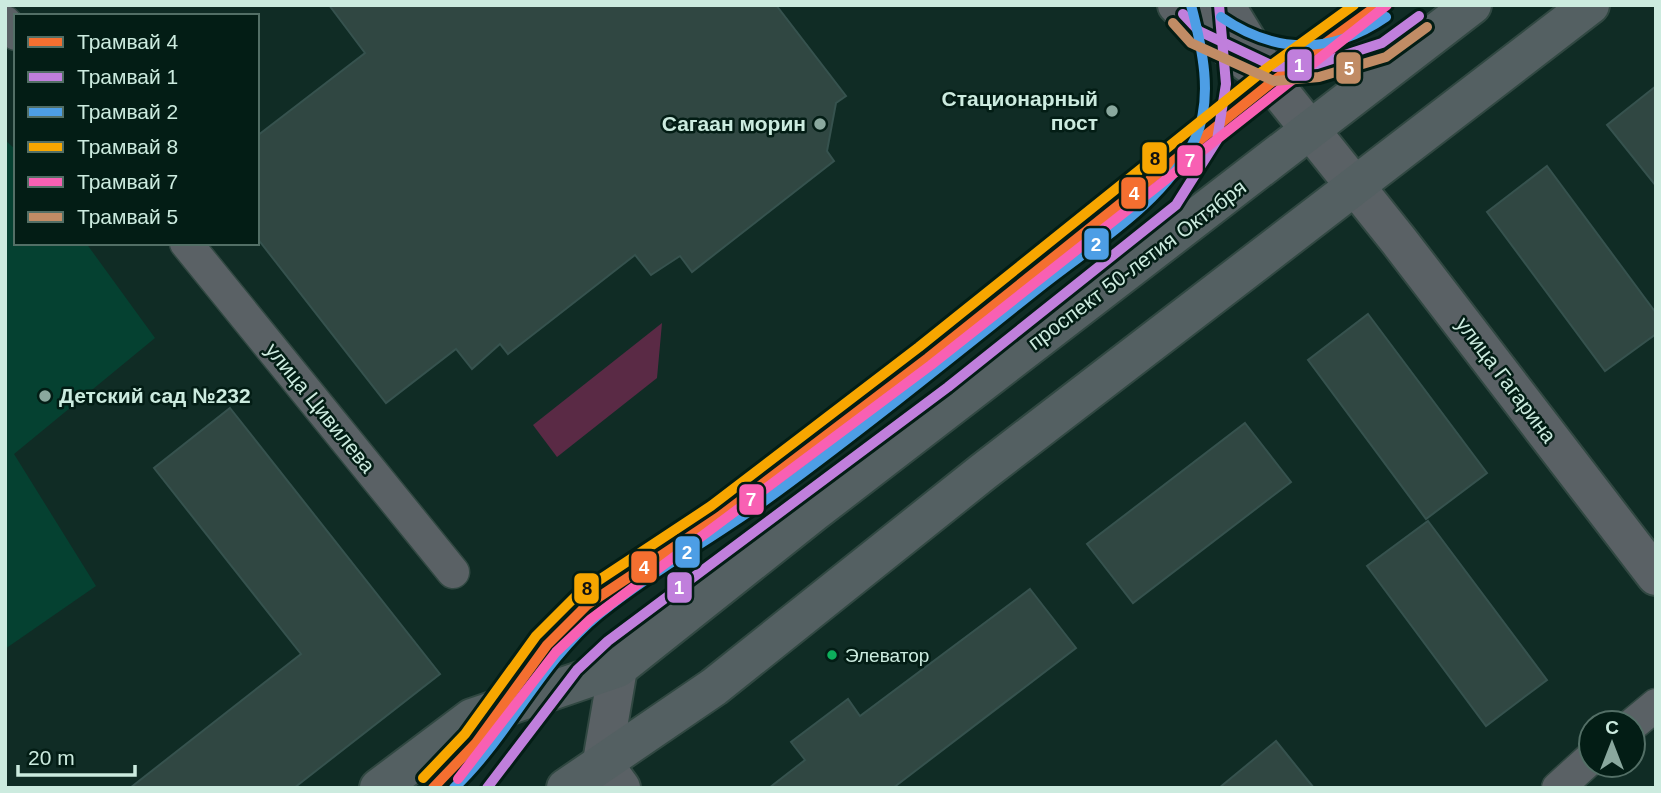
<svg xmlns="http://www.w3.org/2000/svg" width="1661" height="793" font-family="Helvetica,sans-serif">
	<rect width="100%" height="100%" fill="#102c25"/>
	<path fill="#054131" d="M 5,140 L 16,150 L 16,243 L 86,243 L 155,338 L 14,454 L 96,586 L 5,649 Z"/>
	<path fill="#5a2a45" d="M 662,323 L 657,378 L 557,457 L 533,425 Z"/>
	<g fill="#304742" stroke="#36524e" stroke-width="2">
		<path d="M 329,5 L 776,5 L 846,96 L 836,103 L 827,151 L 834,161 L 692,272 L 680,256 L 651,275 L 635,255 L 508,354 L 500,344 L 472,369 L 456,349 L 386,403 L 257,238 L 257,136 L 365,53 Z"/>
		<path d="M 1656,86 L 1656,186 L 1607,125 Z"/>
		<path d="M 1547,166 L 1656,313 L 1656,334 L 1605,371 L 1487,212 Z"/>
		<path d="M 1368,314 L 1487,473 L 1426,519 L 1308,360 Z"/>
		<path d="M 230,408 L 440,674 L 294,788 L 130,788 L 301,654 L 154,468 Z"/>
		<path d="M 1245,423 L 1291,482 L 1133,603 L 1087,544 Z"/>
		<path d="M 1428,521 L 1547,680 L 1486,726 L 1367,566 Z"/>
		<path d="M 1030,589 L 1076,648 L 893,788 L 769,788 L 805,760 L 791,742 L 848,699 L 860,716 Z"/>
		<path d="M 1276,741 L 1314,788 L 1219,788 Z"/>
	</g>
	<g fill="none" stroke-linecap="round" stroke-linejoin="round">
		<g stroke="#314842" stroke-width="35">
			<g id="minor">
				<path d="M 5,22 L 16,34"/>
				<path d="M 186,243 L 453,572"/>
				<path d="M 1633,724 L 1656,705"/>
				<path d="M 1558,788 L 1591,758"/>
			</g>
		</g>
		<g stroke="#314842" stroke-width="42">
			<g id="tertiary">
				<path d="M 1177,5 L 1248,63"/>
				<path d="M 1225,5 L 1272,82 L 1399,241 L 1656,576"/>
				<path d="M 618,668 L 602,762 L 621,788"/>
			</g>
		</g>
		<g stroke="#314842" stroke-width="42">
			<g id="primary">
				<path d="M 379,788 L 472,718 L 618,668 L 814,512 L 1472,5"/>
				<path d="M 566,788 L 714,687 L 983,472 L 1590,5"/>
			</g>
		</g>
		<use href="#minor" stroke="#5a6165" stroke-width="32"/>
		<use href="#tertiary" stroke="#5a6165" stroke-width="38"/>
		<use href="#primary" stroke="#546062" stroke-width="38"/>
		<g stroke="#031d15" stroke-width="16">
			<path id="tram-1" d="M 433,788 L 476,743 L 547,645 L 587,605 L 719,517 L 928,358 L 1272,82 L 1378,5"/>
		</g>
		<g stroke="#031d15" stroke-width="16">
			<g id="tram-2">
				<path d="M 1183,14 L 1199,31 L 1275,67 L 1317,64 L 1382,43 L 1419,16"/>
				<path d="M 487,788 L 577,670 L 608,641 L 948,387 L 1176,205 L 1217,140 L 1226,84 L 1219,5"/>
			</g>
		</g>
		<g stroke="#031d15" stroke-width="16">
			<g id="tram-3">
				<path d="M 1221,17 C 1275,54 1331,55 1386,17"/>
				<path d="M 454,788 C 509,736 540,662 599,614 C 650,573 709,540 763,502 C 858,433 949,359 1041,286 C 1095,243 1163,204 1195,139 C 1214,98 1202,47 1191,5"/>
			</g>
		</g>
		<g stroke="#031d15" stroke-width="16">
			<path id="tram-4" d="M 423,778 L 465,734 L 536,636 L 578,594 L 711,506 L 919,347 L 1263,71 L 1354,5"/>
		</g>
		<g stroke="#031d15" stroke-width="16">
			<path id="tram-5" d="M 458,779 L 556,652 L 591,619 L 931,365 L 1387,5"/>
		</g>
		<g stroke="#031d15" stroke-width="16">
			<path id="tram-6" d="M 1173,23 L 1191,43 L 1274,81 L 1319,77 L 1386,57 L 1427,27"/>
		</g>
		<use href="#tram-1" stroke="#f46f30" stroke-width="10"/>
		<use href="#tram-2" stroke="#c07fdc" stroke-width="10"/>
		<use href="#tram-3" stroke="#4d9ee5" stroke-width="10"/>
		<use href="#tram-4" stroke="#f7a600" stroke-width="10"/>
		<use href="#tram-5" stroke="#f860b3" stroke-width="10"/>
		<use href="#tram-6" stroke="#c18c65" stroke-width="10"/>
	</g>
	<g fill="#8aa89e" stroke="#031d15" stroke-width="2.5">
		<circle cx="1112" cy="111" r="7"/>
		<circle cx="820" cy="124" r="7"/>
		<circle cx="45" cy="396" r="7"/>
	</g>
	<circle fill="#0daf5c" stroke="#031d15" stroke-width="2.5" cx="832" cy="655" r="6"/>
	<g text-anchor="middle" stroke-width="5" stroke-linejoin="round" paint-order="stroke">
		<g font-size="19" fill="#ccebdf" stroke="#031d15" text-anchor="start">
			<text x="845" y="662">Элеватор</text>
		</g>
		<g font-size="21" font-weight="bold" fill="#ccebdf" stroke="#031d15" text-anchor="end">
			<text x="1098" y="106">Стационарный<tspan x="1098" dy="24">пост</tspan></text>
			<text x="806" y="131">Сагаан морин</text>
			<text x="59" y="403" text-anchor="start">Детский сад №232</text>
		</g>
		<g font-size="21" fill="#ccebdf" stroke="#031d15">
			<text transform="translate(1137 265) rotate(-37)" y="7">проспект 50-летия Октября</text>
			<text transform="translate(1506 380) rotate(53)" y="7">улица Гагарина</text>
			<text transform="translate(320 408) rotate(51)" y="7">улица Цивилева</text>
		</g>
	</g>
	<g stroke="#031d15" stroke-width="2.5">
		<rect x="1286" y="48" width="27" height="34" rx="7" fill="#c07fdc"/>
		<rect x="1335" y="51" width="27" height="34" rx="7" fill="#c18c65"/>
		<rect x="1141" y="141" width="27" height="34" rx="7" fill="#f7a600"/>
		<rect x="1176" y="144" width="28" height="33" rx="7" fill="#f860b3"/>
		<rect x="1120" y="176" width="27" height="34" rx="7" fill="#f46f30"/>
		<rect x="1083" y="227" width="27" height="34" rx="7" fill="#4d9ee5"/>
		<rect x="738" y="483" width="27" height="33" rx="7" fill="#f860b3"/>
		<rect x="674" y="535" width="27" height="34" rx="7" fill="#4d9ee5"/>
		<rect x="630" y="550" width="28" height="34" rx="7" fill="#f46f30"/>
		<rect x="666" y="571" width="27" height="33" rx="7" fill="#c07fdc"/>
		<rect x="573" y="572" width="27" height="33" rx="7" fill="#f7a600"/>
	</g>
	<g font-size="19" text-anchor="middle" font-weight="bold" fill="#fff">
		<text x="1299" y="72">1</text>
		<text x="1349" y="75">5</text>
		<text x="1190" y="167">7</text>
		<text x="1134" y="200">4</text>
		<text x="1096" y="251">2</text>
		<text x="751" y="506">7</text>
		<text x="687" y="559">2</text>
		<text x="644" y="574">4</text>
		<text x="679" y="594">1</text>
	</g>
	<g font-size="19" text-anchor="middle" font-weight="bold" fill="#111">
		<text x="1155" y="165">8</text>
		<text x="587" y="595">8</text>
	</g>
	<rect width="1661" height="793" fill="none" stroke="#ccebdf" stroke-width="14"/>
	<rect x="14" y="14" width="245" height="231" fill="#031d15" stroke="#536f66" stroke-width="2"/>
	<rect x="28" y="37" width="35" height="10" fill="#f46f30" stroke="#536f66" stroke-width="2"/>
	<text x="77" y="49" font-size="21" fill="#ccebdf">Трамвай 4</text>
	<rect x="28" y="72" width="35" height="10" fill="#c07fdc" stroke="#536f66" stroke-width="2"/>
	<text x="77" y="84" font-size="21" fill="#ccebdf">Трамвай 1</text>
	<rect x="28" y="107" width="35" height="10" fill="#4d9ee5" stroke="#536f66" stroke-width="2"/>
	<text x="77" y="119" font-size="21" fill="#ccebdf">Трамвай 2</text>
	<rect x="28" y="142" width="35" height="10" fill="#f7a600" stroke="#536f66" stroke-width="2"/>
	<text x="77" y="154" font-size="21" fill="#ccebdf">Трамвай 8</text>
	<rect x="28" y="177" width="35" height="10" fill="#f860b3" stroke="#536f66" stroke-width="2"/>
	<text x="77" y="189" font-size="21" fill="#ccebdf">Трамвай 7</text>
	<rect x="28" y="212" width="35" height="10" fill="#c18c65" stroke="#536f66" stroke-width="2"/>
	<text x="77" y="224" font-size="21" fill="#ccebdf">Трамвай 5</text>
	<g transform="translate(1612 744)"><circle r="33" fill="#031d15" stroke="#536f66" stroke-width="2"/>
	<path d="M0-5L12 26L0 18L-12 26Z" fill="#8aa89e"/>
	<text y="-10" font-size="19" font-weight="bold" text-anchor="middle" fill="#ccebdf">С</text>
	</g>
	<path d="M18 765v10h117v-10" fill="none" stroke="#ccebdf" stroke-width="3.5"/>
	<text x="28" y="765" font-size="21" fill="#ccebdf" stroke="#031d15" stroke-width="5" paint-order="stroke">20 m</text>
</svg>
